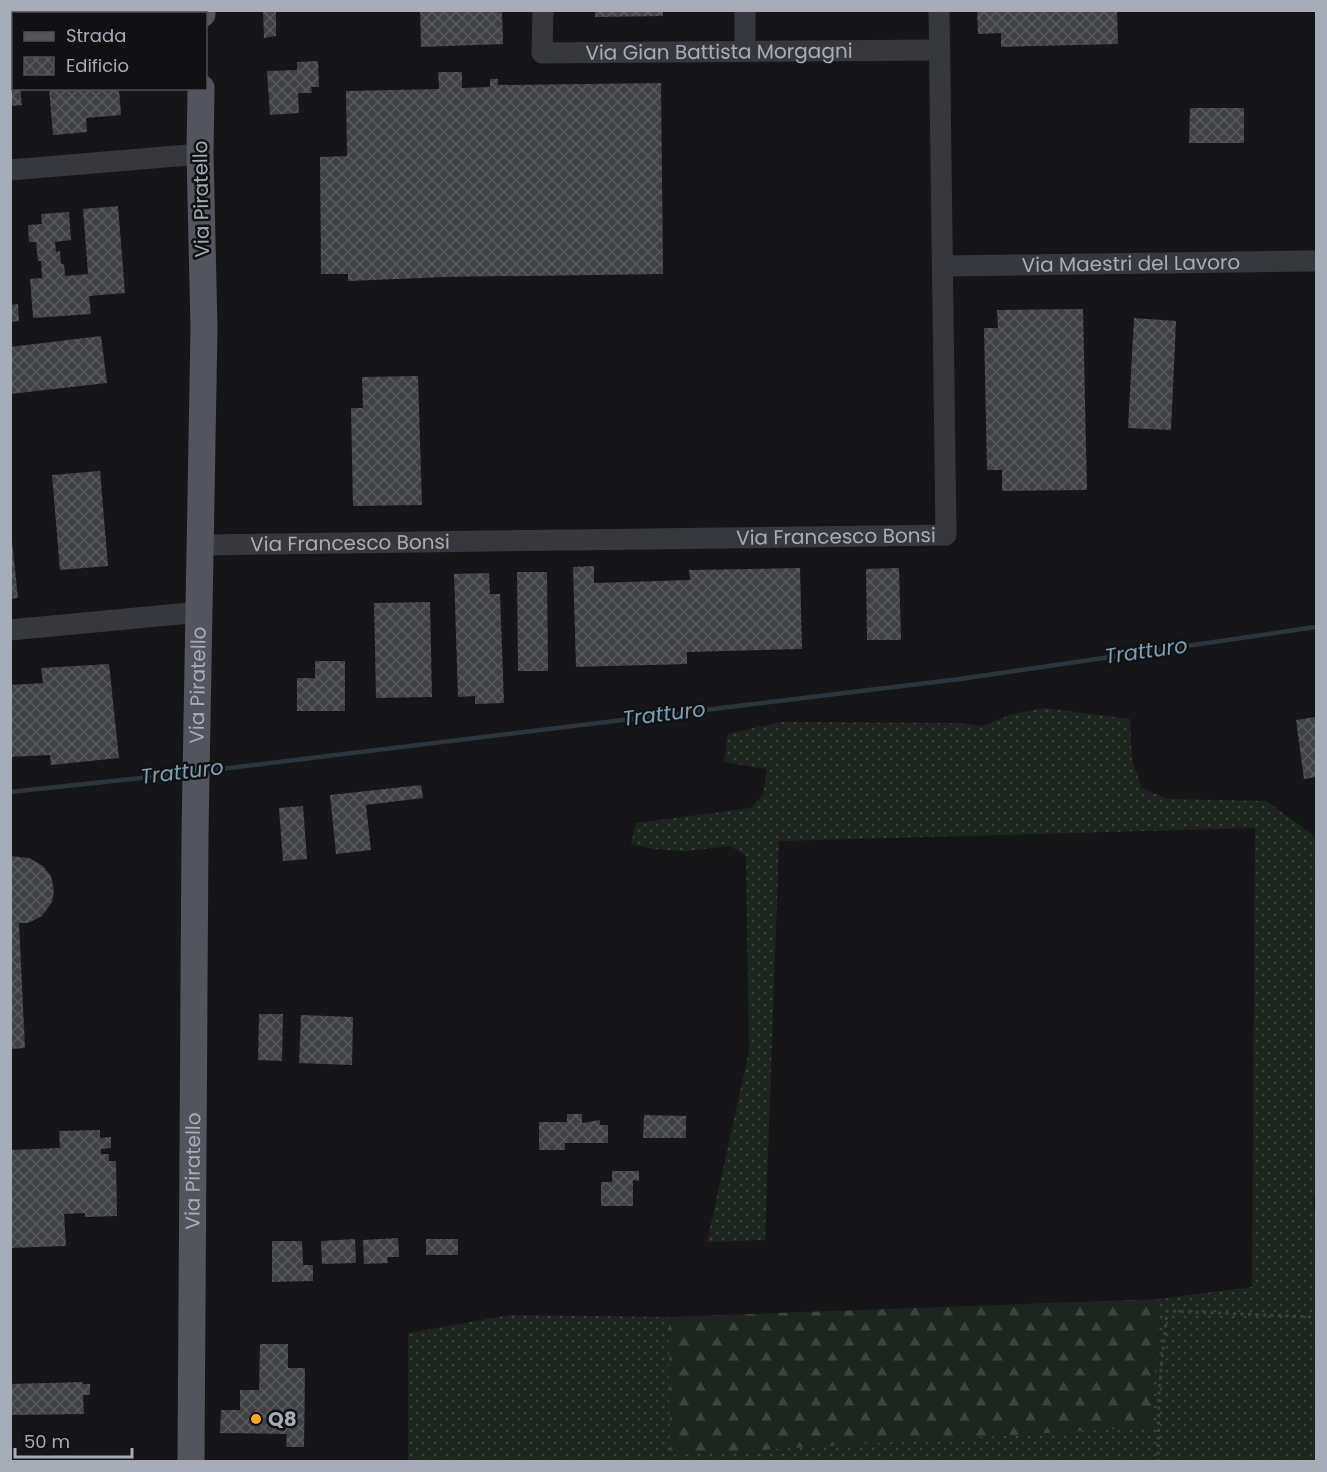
<svg xmlns="http://www.w3.org/2000/svg" width="1327" height="1472" font-family="Poppins,sans-serif">
	<defs>
		<pattern id="grass-dots" width="8" height="8" patternUnits="userSpaceOnUse" patternTransform="scale(1.5)"><rect width="8" height="8" fill="#1d261e"/><path d="M2 2h.1M6 6h.1" fill="none" stroke="#3b433d" stroke-width="1.8" stroke-linecap="round"/></pattern>
		<pattern id="forest-firs" width="22" height="20" patternUnits="userSpaceOnUse" patternTransform="scale(1.5)"><rect width="22" height="20" fill="#1d261e"/><path d="M5 1l3.5 6h-7zM16 11l3.5 6h-7z" fill="#3b433d"/></pattern>
		<pattern id="building-cross-hatch" width="8" height="8" patternUnits="userSpaceOnUse" patternTransform="scale(1.5)"><rect width="8" height="8" fill="#404145"/><path d="M0 0l8 8M0 8l8-8" fill="none" stroke="#595a5e"/></pattern>
	</defs>
	<rect width="100%" height="100%" fill="#161618"/>
	<path fill="url(#grass-dots)" d="M 1045,708 L 1130,719 L 1132,761 L 1142,788 L 1168,799 L 1266,801 L 1312,834 L 1316,844 L 1316,1194 L 1314,1195 L 1313,1206 L 1316,1213 L 1316,1461 L 408,1461 L 408,1333 L 510,1315 L 669,1317 L 670,1454 L 1150,1427 L 1159,1317 L 1159,1299 L 1252,1287 L 1255,828 L 779,841 L 765,1240 L 707,1242 L 749,1051 L 746,856 L 730,846 L 685,851 L 653,849 L 631,844 L 636,823 L 751,808 L 763,795 L 767,769 L 724,762 L 728,734 L 781,722 L 958,723 L 983,726 L 1012,714 Z"/>
	<path fill="url(#forest-firs)" d="M 1159,1299 L 1159,1317 L 1151,1427 L 670,1455 L 669,1317 Z"/>
	<g fill="none" stroke-linecap="round" stroke-linejoin="round">
		<g stroke="#2b363d" stroke-width="4.5">
			<path d="M 204,771 L 960,679 L 1316,627"/>
			<path d="M 10,792 L 187,773"/>
		</g>
	</g>
	<g fill="url(#building-cross-hatch)">
		<path d="M 10,10 L 44,10 L 44,12 L 14,14 L 14,17 L 10,17 Z"/>
		<path d="M 263,10 L 276,10 L 276,36 L 264,38 Z"/>
		<path d="M 420,10 L 502,10 L 503,44 L 421,47 Z"/>
		<path d="M 595,10 L 663,10 L 663,16 L 595,17 Z"/>
		<path d="M 977,10 L 1117,10 L 1118,44 L 1001,47 L 1001,33 L 978,34 Z"/>
		<path d="M 10,45 L 14,45 L 14,88 L 20,88 L 22,105 L 10,106 Z"/>
		<path d="M 318,61 L 319,87 L 311,87 L 312,93 L 298,93 L 299,113 L 270,115 L 267,71 L 297,70 L 297,62 Z"/>
		<path d="M 438,72 L 462,72 L 462,88 L 490,87 L 490,79 L 498,79 L 498,85 L 661,83 L 663,274 L 445,277 L 348,281 L 348,274 L 321,274 L 320,157 L 347,156 L 346,91 L 439,89 Z"/>
		<path d="M 49,88 L 119,88 L 121,115 L 86,118 L 87,132 L 53,135 Z"/>
		<path d="M 1190,108 L 1244,108 L 1244,143 L 1189,143 Z"/>
		<path d="M 118,206 L 125,293 L 89,296 L 91,314 L 33,318 L 30,279 L 42,278 L 41,261 L 38,261 L 36,242 L 29,242 L 28,225 L 42,224 L 41,214 L 69,212 L 71,240 L 55,242 L 56,252 L 60,251 L 61,264 L 64,264 L 65,276 L 88,274 L 83,209 Z"/>
		<path d="M 18,304 L 19,321 L 10,322 L 10,305 Z"/>
		<path d="M 1083,309 L 1087,490 L 1002,491 L 1002,470 L 987,470 L 984,328 L 998,328 L 997,310 Z"/>
		<path d="M 1134,318 L 1176,321 L 1171,430 L 1128,428 Z"/>
		<path d="M 101,336 L 107,383 L 10,394 L 10,347 Z"/>
		<path d="M 418,376 L 422,505 L 353,506 L 351,408 L 363,408 L 362,377 Z"/>
		<path d="M 100,471 L 108,566 L 60,570 L 52,475 Z"/>
		<path d="M 10,541 L 12,541 L 18,598 L 10,599 Z"/>
		<path d="M 594,566 L 594,583 L 690,580 L 689,570 L 800,568 L 802,649 L 687,652 L 687,664 L 576,667 L 573,567 Z"/>
		<path d="M 899,568 L 901,640 L 867,640 L 866,569 Z"/>
		<path d="M 517,572 L 547,572 L 548,671 L 518,671 Z"/>
		<path d="M 489,573 L 490,594 L 500,594 L 504,703 L 475,704 L 475,696 L 458,697 L 454,574 Z"/>
		<path d="M 430,602 L 432,697 L 376,698 L 374,603 Z"/>
		<path d="M 315,661 L 345,661 L 345,711 L 297,711 L 297,678 L 315,678 Z"/>
		<path d="M 109,664 L 119,758 L 51,765 L 50,755 L 10,757 L 10,685 L 43,683 L 41,668 Z"/>
		<path d="M 1316,717 L 1316,777 L 1304,779 L 1296,720 Z"/>
		<path d="M 421,785 L 423,798 L 366,805 L 371,850 L 336,854 L 330,795 Z"/>
		<path d="M 303,806 L 307,859 L 283,861 L 279,808 Z"/>
		<path d="M 10,856 L 29,858 L 43,866 L 51,876 L 54,891 L 52,902 L 42,916 L 28,923 L 19,923 L 25,1048 L 10,1049 Z"/>
		<path d="M 259,1014 L 283,1014 L 282,1061 L 258,1060 Z"/>
		<path d="M 301,1015 L 353,1017 L 352,1065 L 299,1063 Z"/>
		<path d="M 567,1114 L 582,1114 L 582,1123 L 600,1120 L 600,1125 L 608,1125 L 608,1143 L 565,1143 L 565,1150 L 539,1150 L 539,1122 L 567,1122 Z"/>
		<path d="M 644,1115 L 686,1116 L 686,1138 L 643,1138 Z"/>
		<path d="M 100,1130 L 100,1138 L 111,1137 L 111,1148 L 101,1149 L 101,1154 L 109,1154 L 109,1161 L 116,1161 L 117,1216 L 85,1217 L 85,1213 L 64,1214 L 66,1246 L 10,1248 L 10,1150 L 60,1148 L 59,1131 Z"/>
		<path d="M 612,1171 L 639,1171 L 639,1181 L 633,1180 L 633,1206 L 601,1206 L 601,1182 L 612,1182 Z"/>
		<path d="M 398,1238 L 399,1257 L 387,1257 L 388,1263 L 364,1264 L 363,1240 Z"/>
		<path d="M 355,1239 L 356,1263 L 322,1264 L 321,1241 Z"/>
		<rect x="426" y="1239" width="32" height="16"/>
		<path d="M 272,1241 L 302,1241 L 303,1265 L 313,1265 L 313,1281 L 272,1282 Z"/>
		<path d="M 260,1344 L 288,1344 L 288,1368 L 305,1368 L 304,1447 L 286,1447 L 287,1434 L 220,1433 L 221,1410 L 240,1410 L 240,1390 L 259,1390 Z"/>
		<path d="M 82,1382 L 83,1384 L 90,1384 L 90,1395 L 83,1395 L 84,1414 L 10,1415 L 10,1384 Z"/>
	</g>
	<g fill="none" stroke-linecap="round" stroke-linejoin="round">
		<path stroke="#3c3f44" stroke-width="3" stroke-dasharray="3 4.5" stroke-linecap="butt" d="M 1158,1462 L 1159,1390 L 1167,1311 L 1316,1317"/>
		<g stroke="#36383d" stroke-width="21">
			<path id="s1" d="M 543,10 L 542,53 L 940,50"/>
			<path d="M 745,10 L 745,51"/>
			<path d="M 10,170 L 200,154"/>
			<path id="s2" d="M 943,266 L 1316,261"/>
			<path id="s3" d="M 200,545 L 946,535 L 939,10"/>
			<path d="M 10,630 L 200,612"/>
		</g>
		<g stroke="#52555d" stroke-width="27">
			<path d="M 202,14 L 202,10"/>
			<path id="s4" d="M 191,1462 L 195,834 L 204,328 L 200,154 L 201,88"/>
		</g>
	</g>
	<circle fill="#ffa827" stroke="#111113" stroke-width="2" cx="256" cy="1419" r="6"/>
	<g text-anchor="middle" stroke-width="5" stroke-linejoin="round" paint-order="stroke">
		<g font-size="20" fill="#a6adb9" stroke="#111113">
			<text dy="7" stroke="none"><textPath href="#s1" startOffset="220">Via Gian Battista Morgagni</textPath></text>
			<text transform="translate(201 199) rotate(-91)" y="7">Via Piratello</text>
			<text dy="7" stroke="none"><textPath href="#s2" startOffset="188">Via Maestri del Lavoro</textPath></text>
			<text dy="7" stroke="none"><textPath href="#s3" startOffset="636">Via Francesco Bonsi</textPath></text>
			<text dy="7" stroke="none"><textPath href="#s3" startOffset="150">Via Francesco Bonsi</textPath></text>
			<text dy="7" stroke="none"><textPath href="#s4" startOffset="777">Via Piratello</textPath></text>
			<text dy="7" stroke="none"><textPath href="#s4" startOffset="291">Via Piratello</textPath></text>
		</g>
		<g font-size="20" font-weight="bold" fill="#a6adb9" stroke="#111113" text-anchor="start">
			<text x="268" y="1426">Q8</text>
		</g>
		<g font-size="21" font-style="italic" fill="#7b9fb7" stroke="#111113">
			<text transform="translate(1146 651) rotate(-8)" y="7">Tratturo</text>
			<text transform="translate(664 714) rotate(-7)" y="7">Tratturo</text>
			<text transform="translate(182 772) rotate(-7)" y="7">Tratturo</text>
		</g>
	</g>
	<rect width="1327" height="1472" fill="none" stroke="#a6adb9" stroke-width="24"/>
	<rect x="12" y="12" width="195" height="78" fill="#111113" stroke="#4d4f55" stroke-width="1.5"/>
	<rect x="24" y="32" width="30" height="9" fill="#52555d" stroke="#4d4f55" stroke-width="1.5"/>
	<text x="66" y="42" font-size="18" fill="#a6adb9">Strada</text>
	<rect x="24" y="57" width="30" height="18" fill="url(#building-cross-hatch)" stroke="#4d4f55" stroke-width="1.5"/>
	<text x="66" y="72" font-size="18" fill="#a6adb9">Edificio</text>
	<path d="M15 1448v9h117v-9" fill="none" stroke="#a6adb9" stroke-width="3"/>
	<text x="24" y="1448" font-size="18" fill="#a6adb9" stroke="#111113" stroke-width="4.5" paint-order="stroke">50 m</text>
</svg>
